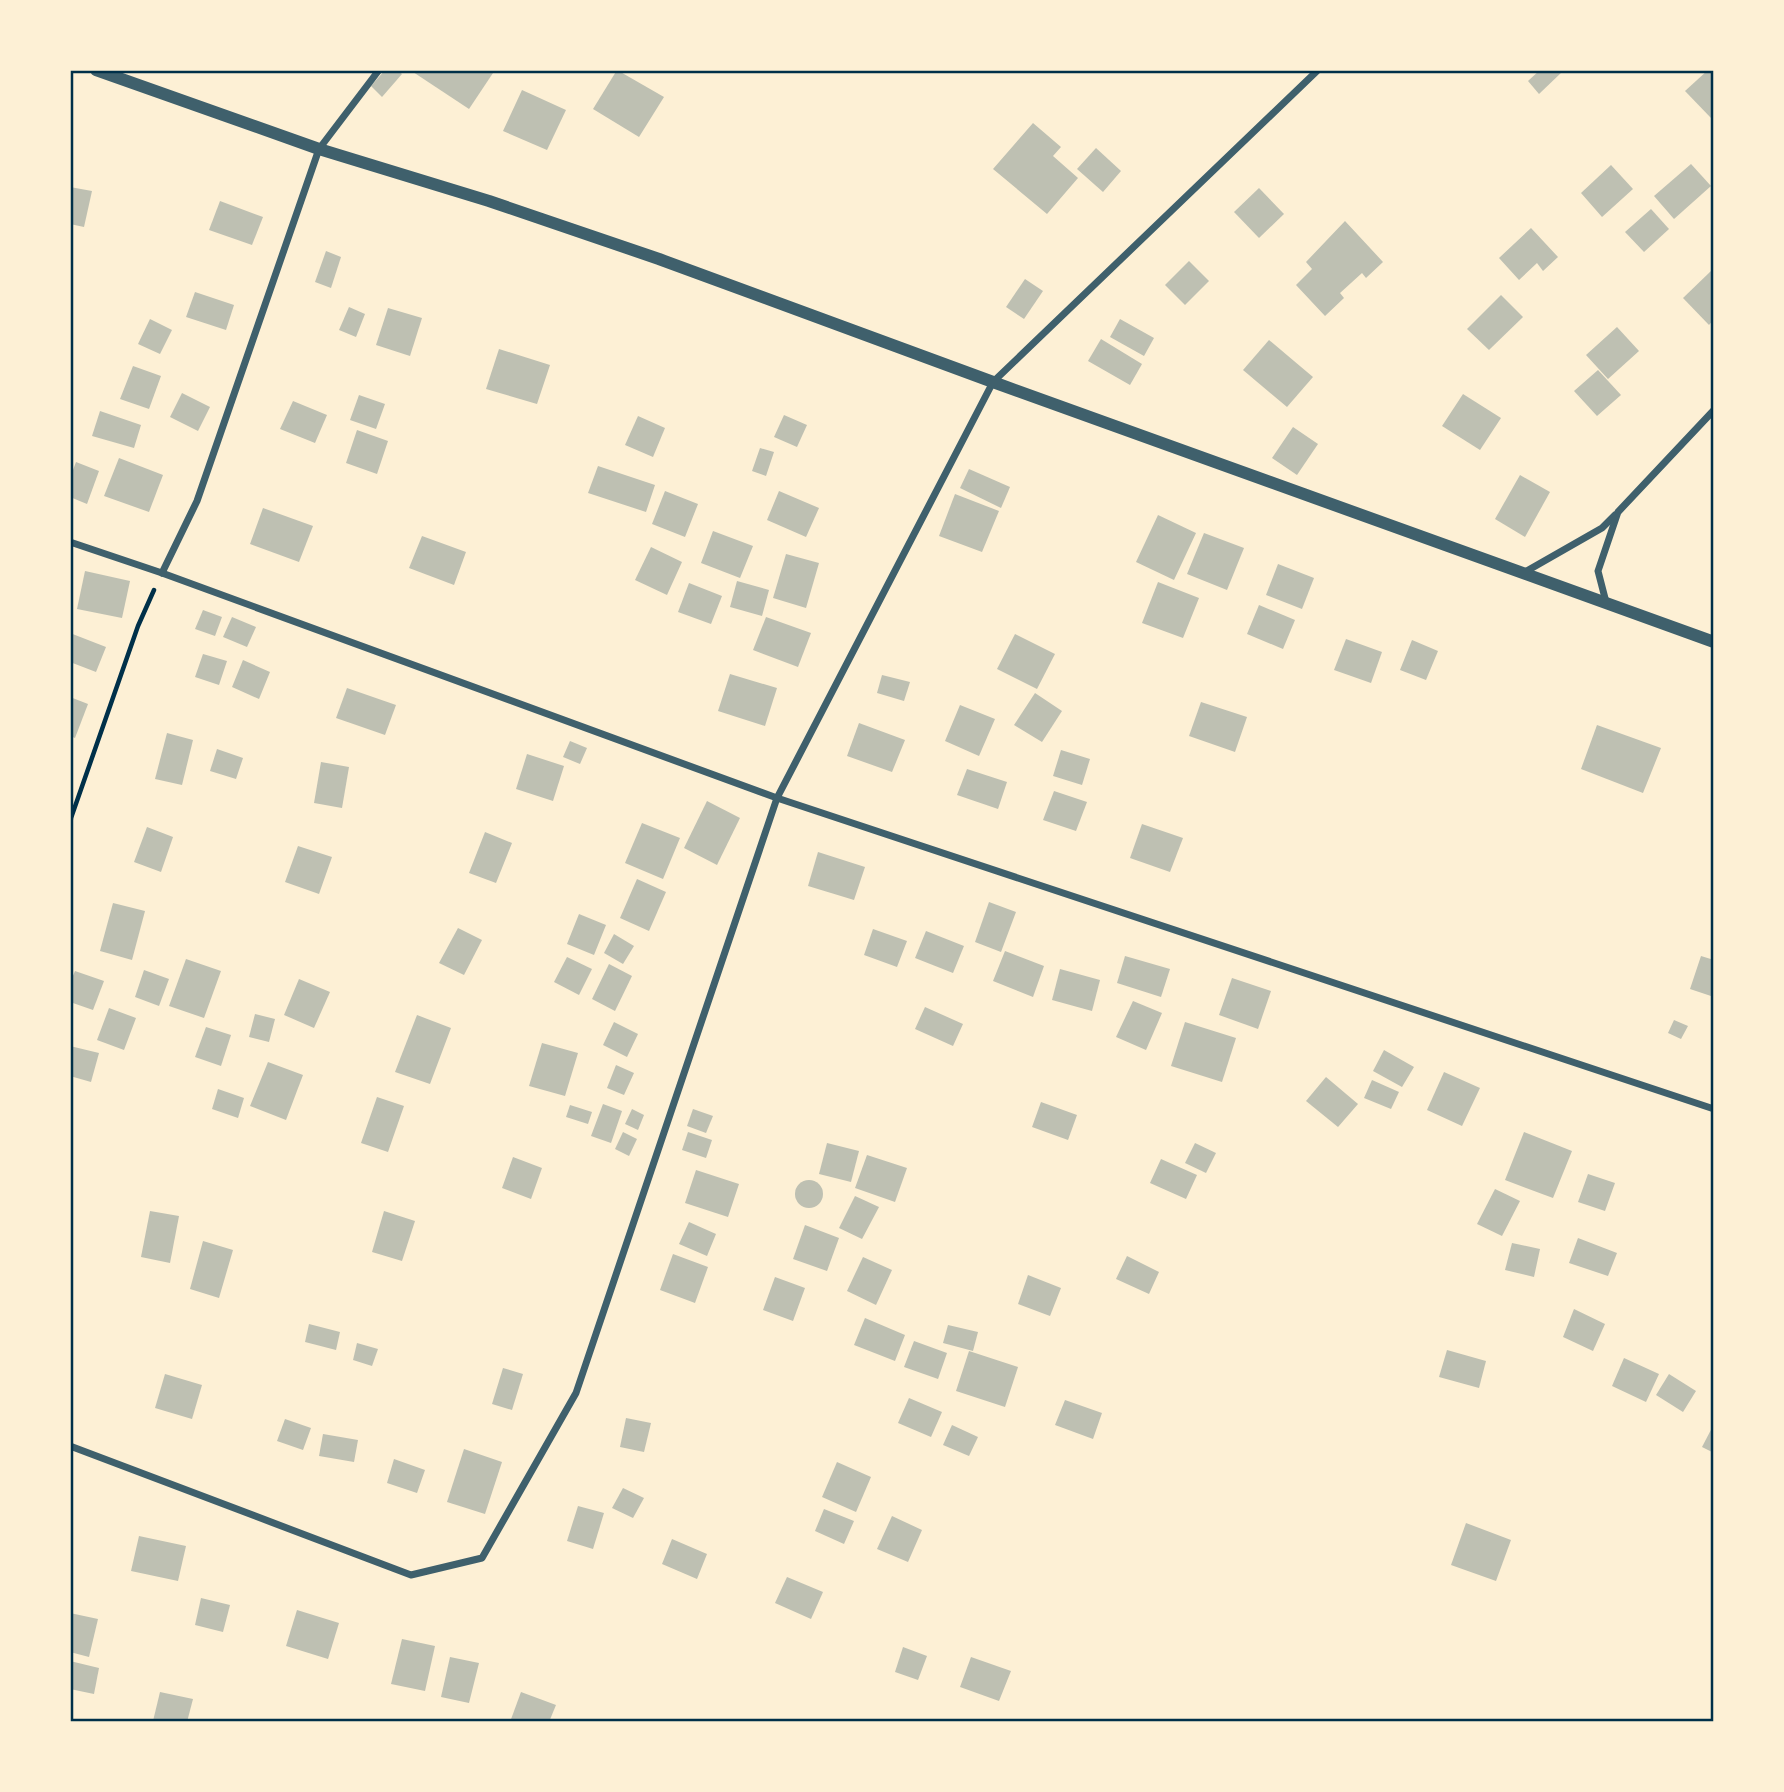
<svg xmlns="http://www.w3.org/2000/svg" width="1784" height="1792" font-family="Arial,sans-serif">
	<rect width="100%" height="100%" fill="#fdf0d5"/>
	<g fill="#bec0b2">
		<path d="M 385,70 L 397,70 L 402,74 L 382,97 L 371,86 Z"/>
		<path d="M 410,70 L 495,70 L 469,109 Z"/>
		<path d="M 617,70 L 664,97 L 639,137 L 593,109 Z"/>
		<path d="M 1540,70 L 1560,70 L 1562,72 L 1539,94 L 1528,81 Z"/>
		<path d="M 1708,70 L 1714,70 L 1714,116 L 1711,118 L 1685,91 Z"/>
		<path d="M 522,90 L 566,110 L 547,150 L 503,131 Z"/>
		<path d="M 1033,123 L 1061,147 L 1053,156 L 1078,178 L 1047,214 L 993,169 Z"/>
		<path d="M 1096,148 L 1121,171 L 1103,192 L 1077,169 Z"/>
		<path d="M 1691,164 L 1711,186 L 1674,219 L 1654,196 Z"/>
		<path d="M 1611,165 L 1633,189 L 1602,217 L 1581,193 Z"/>
		<path d="M 70,187 L 92,191 L 84,227 L 70,224 Z"/>
		<path d="M 1259,188 L 1284,214 L 1259,238 L 1234,212 Z"/>
		<path d="M 220,201 L 263,217 L 252,245 L 209,230 Z"/>
		<path d="M 1651,209 L 1669,229 L 1644,252 L 1625,232 Z"/>
		<path d="M 1345,221 L 1383,262 L 1366,278 L 1362,273 L 1340,293 L 1344,298 L 1325,316 L 1296,285 L 1312,269 L 1306,262 Z"/>
		<path d="M 1531,228 L 1558,257 L 1543,271 L 1537,263 L 1519,280 L 1499,258 Z"/>
		<path d="M 326,251 L 341,257 L 331,288 L 315,282 Z"/>
		<path d="M 1189,261 L 1209,281 L 1185,305 L 1165,285 Z"/>
		<path d="M 1711,271 L 1714,274 L 1714,319 L 1709,325 L 1683,298 Z"/>
		<path d="M 1025,279 L 1043,291 L 1024,319 L 1006,307 Z"/>
		<path d="M 195,292 L 234,305 L 226,330 L 186,317 Z"/>
		<path d="M 1501,295 L 1523,317 L 1489,350 L 1467,329 Z"/>
		<path d="M 349,307 L 365,314 L 356,337 L 339,330 Z"/>
		<path d="M 388,308 L 422,318 L 410,356 L 376,345 Z"/>
		<path d="M 150,319 L 172,330 L 160,354 L 138,344 Z"/>
		<path d="M 1120,319 L 1154,338 L 1144,356 L 1110,337 Z"/>
		<path d="M 1617,327 L 1639,351 L 1608,379 L 1586,355 Z"/>
		<path d="M 1101,339 L 1142,364 L 1130,385 L 1088,361 Z"/>
		<path d="M 1269,340 L 1313,377 L 1287,407 L 1243,370 Z"/>
		<path d="M 499,349 L 550,365 L 537,404 L 486,389 Z"/>
		<path d="M 133,366 L 161,376 L 149,409 L 120,399 Z"/>
		<path d="M 1598,370 L 1621,395 L 1597,416 L 1574,391 Z"/>
		<path d="M 182,393 L 210,407 L 198,431 L 170,417 Z"/>
		<path d="M 1463,394 L 1501,418 L 1480,450 L 1442,426 Z"/>
		<path d="M 359,395 L 385,404 L 376,429 L 350,420 Z"/>
		<path d="M 293,401 L 327,415 L 315,443 L 280,429 Z"/>
		<path d="M 100,411 L 141,425 L 134,448 L 92,436 Z"/>
		<path d="M 784,415 L 807,425 L 797,447 L 774,437 Z"/>
		<path d="M 638,416 L 665,428 L 653,457 L 625,445 Z"/>
		<path d="M 1293,427 L 1318,444 L 1297,475 L 1272,458 Z"/>
		<path d="M 357,430 L 388,441 L 377,474 L 346,463 Z"/>
		<path d="M 760,448 L 774,452 L 766,476 L 752,471 Z"/>
		<path d="M 119,458 L 163,475 L 149,512 L 104,496 Z"/>
		<path d="M 76,462 L 99,471 L 87,504 L 70,497 L 70,478 Z"/>
		<path d="M 598,466 L 655,485 L 646,512 L 588,493 Z"/>
		<path d="M 969,469 L 1010,487 L 1001,508 L 960,488 Z"/>
		<path d="M 1520,475 L 1550,492 L 1525,537 L 1495,519 Z"/>
		<path d="M 665,491 L 698,504 L 685,537 L 652,524 Z"/>
		<path d="M 779,491 L 819,508 L 806,537 L 767,520 Z"/>
		<path d="M 955,494 L 999,511 L 982,552 L 939,536 Z"/>
		<path d="M 263,508 L 313,526 L 299,562 L 250,544 Z"/>
		<path d="M 1158,515 L 1196,533 L 1174,580 L 1136,562 Z"/>
		<path d="M 713,531 L 753,546 L 740,578 L 701,563 Z"/>
		<path d="M 1204,533 L 1244,548 L 1227,590 L 1187,574 Z"/>
		<path d="M 422,536 L 466,552 L 454,585 L 409,568 Z"/>
		<path d="M 651,547 L 682,562 L 667,595 L 635,580 Z"/>
		<path d="M 786,554 L 819,563 L 806,608 L 773,598 Z"/>
		<path d="M 1278,564 L 1314,578 L 1302,609 L 1266,595 Z"/>
		<path d="M 85,571 L 130,581 L 122,618 L 77,609 Z"/>
		<path d="M 737,581 L 769,590 L 762,616 L 730,607 Z"/>
		<path d="M 1158,582 L 1199,598 L 1183,638 L 1142,623 Z"/>
		<path d="M 689,583 L 722,596 L 711,624 L 678,612 Z"/>
		<path d="M 1259,605 L 1295,620 L 1283,649 L 1247,634 Z"/>
		<path d="M 203,610 L 222,617 L 215,636 L 195,629 Z"/>
		<path d="M 232,617 L 256,627 L 247,647 L 223,637 Z"/>
		<path d="M 766,617 L 811,633 L 798,667 L 753,650 Z"/>
		<path d="M 70,633 L 106,647 L 96,672 L 70,662 Z"/>
		<path d="M 1015,634 L 1055,654 L 1037,689 L 997,669 Z"/>
		<path d="M 1346,639 L 1382,652 L 1371,683 L 1334,670 Z"/>
		<path d="M 1412,640 L 1438,651 L 1426,680 L 1400,670 Z"/>
		<path d="M 203,654 L 227,661 L 219,685 L 195,677 Z"/>
		<path d="M 243,660 L 270,672 L 259,699 L 232,687 Z"/>
		<path d="M 730,674 L 777,688 L 765,726 L 718,711 Z"/>
		<path d="M 882,675 L 910,682 L 904,701 L 877,693 Z"/>
		<path d="M 347,688 L 396,705 L 385,735 L 336,718 Z"/>
		<path d="M 1035,693 L 1062,711 L 1042,742 L 1014,725 Z"/>
		<path d="M 70,697 L 88,704 L 75,738 L 70,736 Z"/>
		<path d="M 1201,702 L 1247,717 L 1235,752 L 1189,736 Z"/>
		<path d="M 960,705 L 995,719 L 979,756 L 945,741 Z"/>
		<path d="M 859,723 L 905,740 L 892,772 L 847,756 Z"/>
		<path d="M 1597,725 L 1661,748 L 1643,793 L 1581,769 Z"/>
		<path d="M 167,733 L 193,740 L 182,785 L 155,779 Z"/>
		<path d="M 570,741 L 587,748 L 580,764 L 563,757 Z"/>
		<path d="M 217,749 L 243,758 L 236,779 L 210,771 Z"/>
		<path d="M 1061,750 L 1090,759 L 1082,785 L 1053,776 Z"/>
		<path d="M 527,754 L 564,766 L 553,801 L 516,789 Z"/>
		<path d="M 321,762 L 349,767 L 342,808 L 314,803 Z"/>
		<path d="M 967,769 L 1007,782 L 998,809 L 957,795 Z"/>
		<path d="M 1054,791 L 1087,802 L 1076,831 L 1043,820 Z"/>
		<path d="M 707,801 L 740,818 L 717,865 L 684,848 Z"/>
		<path d="M 642,823 L 680,838 L 663,879 L 625,863 Z"/>
		<path d="M 1142,824 L 1183,838 L 1170,872 L 1130,858 Z"/>
		<path d="M 147,827 L 173,837 L 161,872 L 134,862 Z"/>
		<path d="M 485,832 L 512,843 L 496,883 L 469,873 Z"/>
		<path d="M 298,846 L 332,857 L 319,894 L 285,882 Z"/>
		<path d="M 818,852 L 865,867 L 854,900 L 808,886 Z"/>
		<path d="M 637,879 L 666,892 L 649,931 L 620,918 Z"/>
		<path d="M 989,902 L 1016,912 L 1001,952 L 975,942 Z"/>
		<path d="M 113,903 L 145,911 L 132,960 L 100,951 Z"/>
		<path d="M 579,914 L 606,925 L 594,955 L 567,944 Z"/>
		<path d="M 458,928 L 482,940 L 464,975 L 439,963 Z"/>
		<path d="M 873,929 L 907,941 L 897,967 L 864,955 Z"/>
		<path d="M 926,931 L 964,946 L 953,973 L 915,958 Z"/>
		<path d="M 614,934 L 634,946 L 623,964 L 604,953 Z"/>
		<path d="M 1005,951 L 1044,966 L 1033,997 L 993,981 Z"/>
		<path d="M 1125,956 L 1170,969 L 1161,997 L 1117,983 Z"/>
		<path d="M 1701,956 L 1714,960 L 1714,997 L 1690,989 Z"/>
		<path d="M 567,957 L 592,969 L 579,995 L 554,982 Z"/>
		<path d="M 186,959 L 221,971 L 204,1018 L 169,1006 Z"/>
		<path d="M 609,964 L 632,976 L 615,1011 L 592,999 Z"/>
		<path d="M 1060,969 L 1100,980 L 1092,1011 L 1052,1000 Z"/>
		<path d="M 144,970 L 169,979 L 159,1006 L 135,997 Z"/>
		<path d="M 75,971 L 104,981 L 93,1010 L 70,1002 L 70,983 Z"/>
		<path d="M 1232,978 L 1271,991 L 1258,1029 L 1219,1015 Z"/>
		<path d="M 299,979 L 330,992 L 314,1028 L 284,1015 Z"/>
		<path d="M 1133,1001 L 1162,1013 L 1146,1050 L 1116,1037 Z"/>
		<path d="M 925,1007 L 963,1024 L 953,1046 L 915,1029 Z"/>
		<path d="M 109,1008 L 136,1018 L 124,1050 L 97,1040 Z"/>
		<path d="M 255,1014 L 275,1019 L 269,1042 L 249,1037 Z"/>
		<path d="M 417,1015 L 451,1028 L 430,1084 L 395,1072 Z"/>
		<path d="M 1674,1020 L 1688,1026 L 1681,1039 L 1668,1033 Z"/>
		<path d="M 614,1022 L 638,1034 L 627,1057 L 603,1045 Z"/>
		<path d="M 1185,1022 L 1236,1038 L 1222,1082 L 1171,1066 Z"/>
		<path d="M 206,1027 L 231,1035 L 221,1066 L 195,1057 Z"/>
		<path d="M 542,1043 L 578,1053 L 565,1096 L 529,1086 Z"/>
		<path d="M 70,1046 L 99,1053 L 91,1082 L 70,1076 Z"/>
		<path d="M 1384,1050 L 1414,1067 L 1402,1087 L 1373,1071 Z"/>
		<path d="M 268,1062 L 303,1075 L 286,1120 L 250,1106 Z"/>
		<path d="M 616,1065 L 634,1073 L 624,1095 L 607,1088 Z"/>
		<path d="M 1444,1072 L 1480,1088 L 1462,1126 L 1427,1110 Z"/>
		<path d="M 1326,1077 L 1358,1104 L 1338,1127 L 1306,1101 Z"/>
		<path d="M 1372,1080 L 1399,1092 L 1391,1109 L 1364,1098 Z"/>
		<path d="M 218,1089 L 244,1098 L 238,1118 L 212,1109 Z"/>
		<path d="M 377,1097 L 404,1106 L 388,1152 L 361,1143 Z"/>
		<path d="M 1041,1102 L 1077,1115 L 1068,1140 L 1032,1127 Z"/>
		<path d="M 603,1104 L 622,1111 L 611,1143 L 591,1136 Z"/>
		<path d="M 570,1105 L 592,1112 L 588,1124 L 566,1117 Z"/>
		<path d="M 632,1109 L 644,1115 L 638,1130 L 625,1124 Z"/>
		<path d="M 693,1109 L 713,1116 L 706,1133 L 687,1126 Z"/>
		<path d="M 623,1132 L 637,1139 L 629,1156 L 615,1149 Z"/>
		<path d="M 688,1132 L 712,1140 L 706,1158 L 682,1150 Z"/>
		<path d="M 1524,1132 L 1572,1151 L 1553,1198 L 1505,1180 Z"/>
		<path d="M 827,1143 L 859,1151 L 851,1182 L 819,1174 Z"/>
		<path d="M 1195,1143 L 1216,1153 L 1206,1173 L 1185,1163 Z"/>
		<path d="M 867,1155 L 907,1168 L 895,1202 L 855,1188 Z"/>
		<path d="M 513,1157 L 542,1168 L 531,1199 L 502,1188 Z"/>
		<path d="M 1161,1159 L 1197,1175 L 1186,1199 L 1150,1183 Z"/>
		<path d="M 696,1170 L 739,1184 L 728,1217 L 685,1203 Z"/>
		<path d="M 1588,1174 L 1615,1183 L 1605,1211 L 1578,1202 Z"/>
		<circle cx="809" cy="1194" r="14"/>
		<path d="M 1495,1189 L 1520,1201 L 1502,1236 L 1477,1224 Z"/>
		<path d="M 855,1196 L 879,1207 L 862,1239 L 839,1228 Z"/>
		<path d="M 150,1211 L 179,1216 L 170,1263 L 141,1257 Z"/>
		<path d="M 384,1211 L 415,1221 L 402,1261 L 372,1252 Z"/>
		<path d="M 689,1222 L 716,1234 L 707,1256 L 679,1244 Z"/>
		<path d="M 805,1225 L 839,1238 L 827,1271 L 793,1259 Z"/>
		<path d="M 1578,1238 L 1617,1253 L 1608,1276 L 1569,1263 Z"/>
		<path d="M 203,1241 L 233,1250 L 219,1298 L 190,1289 Z"/>
		<path d="M 1512,1243 L 1540,1249 L 1534,1277 L 1505,1270 Z"/>
		<path d="M 673,1254 L 708,1267 L 695,1303 L 660,1290 Z"/>
		<path d="M 1127,1256 L 1159,1272 L 1149,1294 L 1116,1279 Z"/>
		<path d="M 863,1257 L 892,1270 L 876,1305 L 847,1291 Z"/>
		<path d="M 1028,1275 L 1061,1288 L 1050,1316 L 1018,1304 Z"/>
		<path d="M 775,1277 L 805,1288 L 793,1321 L 763,1310 Z"/>
		<path d="M 1574,1309 L 1605,1324 L 1593,1351 L 1563,1337 Z"/>
		<path d="M 865,1318 L 905,1335 L 895,1361 L 854,1345 Z"/>
		<path d="M 309,1324 L 340,1332 L 336,1350 L 305,1342 Z"/>
		<path d="M 948,1325 L 978,1332 L 973,1351 L 943,1343 Z"/>
		<path d="M 914,1341 L 947,1353 L 938,1379 L 904,1367 Z"/>
		<path d="M 357,1343 L 378,1349 L 372,1366 L 353,1360 Z"/>
		<path d="M 1447,1350 L 1486,1361 L 1479,1388 L 1439,1377 Z"/>
		<path d="M 969,1351 L 1018,1367 L 1005,1407 L 956,1391 Z"/>
		<path d="M 1624,1358 L 1659,1374 L 1646,1402 L 1612,1386 Z"/>
		<path d="M 503,1368 L 523,1374 L 512,1410 L 492,1404 Z"/>
		<path d="M 165,1374 L 202,1385 L 192,1419 L 155,1408 Z"/>
		<path d="M 1669,1374 L 1696,1391 L 1683,1412 L 1656,1395 Z"/>
		<path d="M 909,1398 L 942,1412 L 931,1437 L 898,1423 Z"/>
		<path d="M 1065,1400 L 1102,1413 L 1093,1439 L 1055,1425 Z"/>
		<path d="M 626,1418 L 651,1423 L 644,1452 L 620,1447 Z"/>
		<path d="M 285,1419 L 311,1428 L 303,1450 L 277,1441 Z"/>
		<path d="M 1714,1424 L 1714,1453 L 1702,1447 Z"/>
		<path d="M 952,1425 L 978,1437 L 969,1456 L 943,1445 Z"/>
		<path d="M 323,1434 L 358,1440 L 354,1462 L 319,1456 Z"/>
		<path d="M 464,1449 L 502,1462 L 485,1514 L 447,1502 Z"/>
		<path d="M 394,1459 L 425,1470 L 417,1493 L 387,1483 Z"/>
		<path d="M 837,1462 L 871,1477 L 856,1512 L 822,1497 Z"/>
		<path d="M 623,1488 L 644,1498 L 633,1518 L 612,1508 Z"/>
		<path d="M 578,1506 L 604,1513 L 593,1549 L 567,1541 Z"/>
		<path d="M 824,1509 L 854,1521 L 844,1544 L 815,1531 Z"/>
		<path d="M 892,1516 L 922,1530 L 908,1562 L 877,1549 Z"/>
		<path d="M 1466,1523 L 1511,1540 L 1496,1581 L 1451,1565 Z"/>
		<path d="M 139,1536 L 186,1546 L 178,1581 L 131,1571 Z"/>
		<path d="M 672,1539 L 707,1554 L 697,1579 L 662,1564 Z"/>
		<path d="M 787,1577 L 823,1592 L 811,1619 L 775,1603 Z"/>
		<path d="M 201,1598 L 230,1605 L 223,1632 L 195,1625 Z"/>
		<path d="M 297,1610 L 339,1623 L 328,1659 L 286,1646 Z"/>
		<path d="M 70,1613 L 98,1619 L 89,1657 L 70,1652 Z"/>
		<path d="M 402,1639 L 435,1646 L 425,1691 L 391,1684 Z"/>
		<path d="M 903,1647 L 927,1656 L 918,1680 L 895,1672 Z"/>
		<path d="M 450,1657 L 479,1663 L 469,1703 L 441,1697 Z"/>
		<path d="M 971,1657 L 1011,1671 L 999,1701 L 960,1687 Z"/>
		<path d="M 70,1661 L 99,1668 L 94,1694 L 70,1689 Z"/>
		<path d="M 160,1692 L 193,1699 L 187,1722 L 153,1721 Z"/>
		<path d="M 521,1692 L 556,1705 L 549,1722 L 510,1722 Z"/>
	</g>
	<g fill="none" stroke-linecap="round" stroke-linejoin="round">
		<path stroke="#003049" stroke-width="4.5" d="M 70,827 L 71,818 L 138,626 L 154,590"/>
		<g stroke="#3f606c" stroke-width="7">
			<path d="M 70,542 L 162,573 L 777,798 L 1714,1109"/>
			<path d="M 1525,572 L 1602,528 L 1615,515"/>
			<path d="M 162,573 L 197,501 L 319,149 L 379,70"/>
			<path d="M 1606,602 L 1598,571 L 1618,512 L 1714,410"/>
			<path d="M 70,1446 L 411,1575 L 482,1558 L 576,1393 L 777,798 L 993,382 L 1318,70"/>
		</g>
		<path stroke="#3f606c" stroke-width="12" d="M 96,70 L 319,149 L 489,201 L 659,259 L 993,382 L 1714,642"/>
	</g>
	<rect width="1784" height="1792" fill="none" stroke="#fdf0d5" stroke-width="144"/>
	<rect x="72" y="72" width="1640" height="1648" fill="none" stroke="#003049" stroke-width="2.5"/>
</svg>
